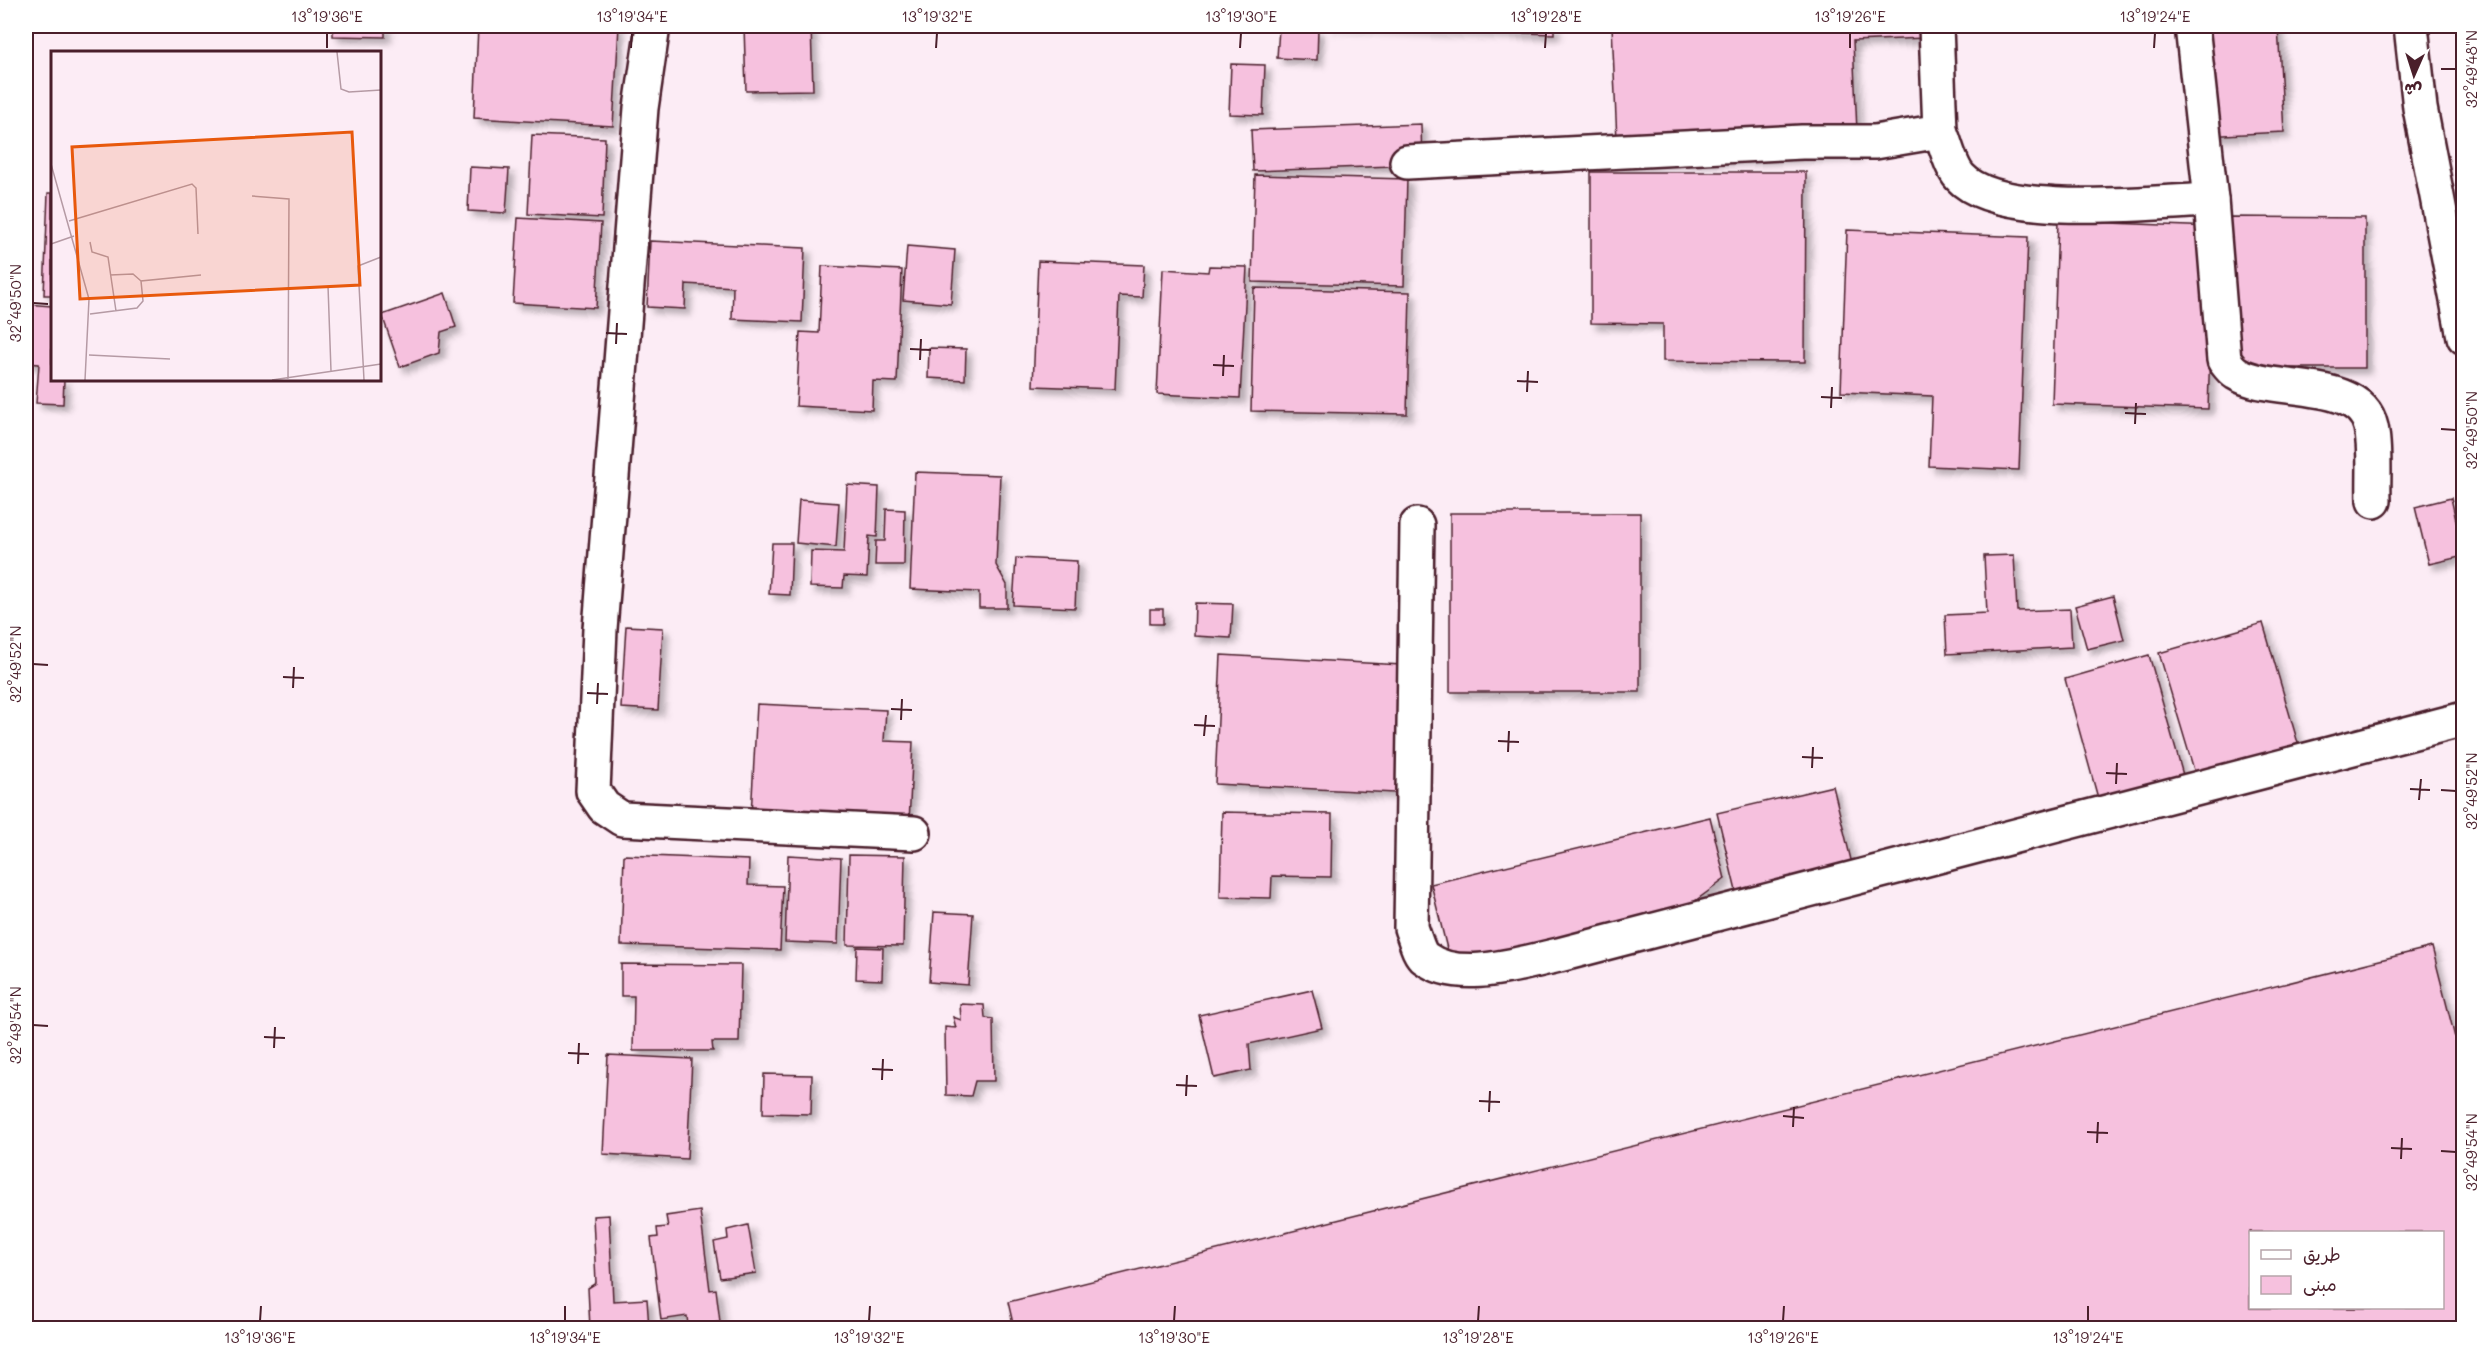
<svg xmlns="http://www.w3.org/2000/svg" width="2489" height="1354" font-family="Mali,'Playpen Sans Arabic',sans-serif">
	<defs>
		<filter id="shadow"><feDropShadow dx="5.5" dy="5.5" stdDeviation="3" flood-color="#0004"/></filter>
	</defs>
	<rect width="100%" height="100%" fill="#fcecf5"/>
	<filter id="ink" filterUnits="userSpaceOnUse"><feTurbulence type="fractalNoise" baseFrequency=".0167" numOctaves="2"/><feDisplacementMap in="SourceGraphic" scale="12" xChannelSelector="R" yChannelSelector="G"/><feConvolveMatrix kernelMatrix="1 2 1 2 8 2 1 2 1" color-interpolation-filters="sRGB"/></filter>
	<g filter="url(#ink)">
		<g fill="#f6c1de" stroke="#4a1f2b" stroke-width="1.5" fill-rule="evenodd" filter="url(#shadow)">
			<path d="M 333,26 L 385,26 L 385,37 L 333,36 Z"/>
			<path d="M 478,26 L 619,26 L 613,126 L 474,118 Z"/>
			<path d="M 744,26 L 811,26 L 813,90 L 746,91 Z"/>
			<path d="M 1326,26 L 1554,26 L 1554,34 Z"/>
			<path d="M 1612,26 L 1925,26 L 1925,38 L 1853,41 L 1858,154 L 1618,164 Z"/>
			<path d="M 2197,26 L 2278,26 L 2284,132 L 2204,136 Z"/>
			<path d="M 1279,28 L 1318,29 L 1317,60 L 1277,58 Z"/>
			<path d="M 1231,64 L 1265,65 L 1263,115 L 1229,114 Z"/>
			<path d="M 1421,124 L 1422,165 L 1253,171 L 1251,130 Z"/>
			<path d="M 532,135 L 605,138 L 602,218 L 528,214 Z"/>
			<path d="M 470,167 L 509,169 L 506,213 L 468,211 Z"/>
			<path d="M 1591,172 L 1806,172 L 1805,362 L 1663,361 L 1663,324 L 1591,323 Z"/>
			<path d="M 1255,175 L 1407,179 L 1404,286 L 1252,282 Z"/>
			<path d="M 48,193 L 52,193 L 52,295 L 44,295 Z"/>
			<path d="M 2226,217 L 2365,218 L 2365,368 L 2225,368 Z"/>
			<path d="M 518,218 L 601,223 L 596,308 L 513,303 Z"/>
			<path d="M 2058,221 L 2214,227 L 2208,409 L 2052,404 Z"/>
			<path d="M 1847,230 L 2028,237 L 2019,470 L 1929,466 L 1932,396 L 1841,392 Z"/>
			<path d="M 650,241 L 805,248 L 802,322 L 732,319 L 733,287 L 686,284 L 685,309 L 647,307 Z"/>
			<path d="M 907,246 L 955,250 L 951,304 L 903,300 Z"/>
			<path d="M 1038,261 L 1144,265 L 1142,297 L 1119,296 L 1115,389 L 1033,386 Z"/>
			<path d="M 822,266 L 902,270 L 897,382 L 873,381 L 872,410 L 796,406 L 800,332 L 819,333 Z"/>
			<path d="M 1209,266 L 1247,267 L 1240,398 L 1157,394 L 1163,269 L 1208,272 Z"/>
			<path d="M 1254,288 L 1410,292 L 1407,414 L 1251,411 Z"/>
			<path d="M 445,293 L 456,327 L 441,332 L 439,353 L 400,367 L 382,315 Z"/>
			<path d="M 26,304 L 52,306 L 52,380 L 64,380 L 63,404 L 36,403 L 39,364 L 26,363 Z"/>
			<path d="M 929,348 L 966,349 L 965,380 L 928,378 Z"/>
			<path d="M 915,472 L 1000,475 L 996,565 L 1007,585 L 1007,608 L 979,608 L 979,592 L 910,589 Z"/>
			<path d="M 847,485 L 879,487 L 877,537 L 869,536 L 867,577 L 844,576 L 843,588 L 810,587 L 811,551 L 844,552 Z"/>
			<path d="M 2451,498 L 2464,556 L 2429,564 L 2415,507 Z"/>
			<path d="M 799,500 L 839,503 L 836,547 L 796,543 Z"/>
			<path d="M 886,509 L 905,510 L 904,565 L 875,565 L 876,541 L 885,541 Z"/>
			<rect x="1450" y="513" width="190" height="179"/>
			<path d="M 772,543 L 792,543 L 790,595 L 769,594 Z"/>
			<path d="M 2014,555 L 2017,611 L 2070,609 L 2072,647 L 1947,654 L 1945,615 L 1987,613 L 1984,556 Z"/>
			<path d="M 1016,558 L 1077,561 L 1075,608 L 1013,605 Z"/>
			<path d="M 2113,596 L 2124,640 L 2087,649 L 2075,606 Z"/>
			<path d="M 1195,603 L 1233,604 L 1231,638 L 1194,636 Z"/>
			<rect x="1150" y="609" width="13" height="15"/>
			<path d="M 2263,623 L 2300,750 L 2197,780 L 2159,653 Z"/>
			<path d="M 626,626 L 663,628 L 658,710 L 621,708 Z"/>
			<path d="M 1221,655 L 1402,665 L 1395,793 L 1215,784 Z"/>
			<path d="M 2149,655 L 2183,775 L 2098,798 L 2065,679 Z"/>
			<path d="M 757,704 L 886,710 L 884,741 L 913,742 L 909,823 L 751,816 Z"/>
			<path d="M 1833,786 L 1852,864 L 1736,891 L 1717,813 Z"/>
			<path d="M 1222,812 L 1332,814 L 1331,877 L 1272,876 L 1271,898 L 1220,897 Z"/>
			<path d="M 1710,817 L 1725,879 L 1684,909 L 1451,965 L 1431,884 Z"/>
			<path d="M 624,855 L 749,860 L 748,885 L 783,886 L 780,950 L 621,945 Z"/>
			<path d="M 788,855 L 841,858 L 838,944 L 785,942 Z"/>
			<path d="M 849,855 L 905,856 L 903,946 L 847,945 Z"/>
			<path d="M 934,912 L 973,914 L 968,985 L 929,982 Z"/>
			<path d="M 857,947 L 883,948 L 882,980 L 856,979 Z"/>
			<path d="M 2432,947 L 2464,1073 L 2464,1328 L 1014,1328 L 1008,1302 ZM 2250,1232 L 2442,1232 L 2442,1308 L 2250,1308 Z"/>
			<path d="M 621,964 L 741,965 L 739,1042 L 712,1042 L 713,1051 L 633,1051 L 634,996 L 621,996 Z"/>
			<path d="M 1312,990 L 1322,1028 L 1249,1044 L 1251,1070 L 1214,1078 L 1199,1015 Z"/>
			<path d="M 960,1004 L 984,1005 L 985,1018 L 993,1019 L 994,1081 L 975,1081 L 971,1096 L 946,1095 L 945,1027 L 956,1028 L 953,1017 L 961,1020 Z"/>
			<path d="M 608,1055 L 692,1059 L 687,1159 L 603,1154 Z"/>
			<path d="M 764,1074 L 812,1075 L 811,1114 L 763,1113 Z"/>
			<path d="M 700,1211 L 710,1290 L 716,1289 L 720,1322 L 688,1326 L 687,1316 L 661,1320 L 651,1238 L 658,1237 L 657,1228 L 668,1227 L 666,1216 Z"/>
			<path d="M 609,1215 L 613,1301 L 647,1299 L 649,1328 L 590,1328 L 588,1288 L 596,1283 L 593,1216 Z"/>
			<path d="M 748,1225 L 756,1273 L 720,1278 L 714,1242 L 728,1239 L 727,1230 Z"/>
		</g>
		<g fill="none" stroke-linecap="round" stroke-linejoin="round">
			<g stroke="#4a1f2b" stroke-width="38">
				<g id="street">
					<path d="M 653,26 L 641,108 L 600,629 L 593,791 L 604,807 L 622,819 L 914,833"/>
					<path d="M 2192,26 L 2211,200 L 2224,360 C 2227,364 2231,370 2236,373 C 2270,395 2360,376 2371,427 C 2376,450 2373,477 2374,501"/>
					<path d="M 1940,131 C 1946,144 1950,166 1960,177 C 1999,220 2155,202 2211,200"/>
					<path d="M 1407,162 L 1802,142 L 1875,142 L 1940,131 L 1936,26"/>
					<path d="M 1417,525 L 1411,928 C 1415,937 1418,953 1425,958 C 1459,984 1521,963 1559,955 L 2464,719"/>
				</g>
			</g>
			<g stroke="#4a1f2b" stroke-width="38">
				<path id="secondary" d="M 2411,26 L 2420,108 L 2464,337"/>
			</g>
			<use href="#street" stroke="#fff" stroke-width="33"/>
			<use href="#secondary" stroke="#fff" stroke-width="33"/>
		</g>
	</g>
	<path fill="none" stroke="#4a1f2b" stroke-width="2" d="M 327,48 L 327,33M 631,48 L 632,33M 936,48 L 937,33M 1240,48 L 1241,33M 1545,48 L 1546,33M 1850,48 L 1850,33M 2154,48 L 2155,33M 2441,69 L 2456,69M 33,303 L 48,304M 606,333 L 627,334M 616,344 L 617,323M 910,349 L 931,350M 920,360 L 921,339M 1213,365 L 1234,366M 1223,376 L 1224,355M 1517,381 L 1538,382M 1527,392 L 1528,371M 1821,397 L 1842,398M 1831,408 L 1832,387M 2125,413 L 2146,414M 2135,424 L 2136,403M 2441,429 L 2456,430M 33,664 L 48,665M 283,677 L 304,678M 293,688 L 294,667M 587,693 L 608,694M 597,704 L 598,683M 891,709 L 912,710M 901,720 L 902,699M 1194,725 L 1215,726M 1204,736 L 1206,715M 1498,741 L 1519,742M 1508,752 L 1509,731M 1802,757 L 1823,758M 1812,768 L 1813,747M 2106,773 L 2127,774M 2116,784 L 2117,763M 2410,789 L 2430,790M 2441,790 L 2456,791M 2419,800 L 2421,779M 33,1025 L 48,1026M 264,1037 L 285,1038M 274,1048 L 275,1027M 568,1053 L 589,1054M 578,1064 L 579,1043M 872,1069 L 893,1070M 882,1080 L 883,1059M 1176,1085 L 1197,1086M 1186,1096 L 1187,1075M 1479,1101 L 1500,1102M 1489,1112 L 1490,1091M 1783,1116 L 1804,1118M 1793,1127 L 1794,1107M 2087,1132 L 2108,1133M 2097,1143 L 2098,1122M 2391,1148 L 2412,1149M 2441,1151 L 2456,1152M 2401,1159 L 2402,1138M 260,1321 L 261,1306M 565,1321 L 565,1306M 869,1321 L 870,1306M 1174,1321 L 1175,1306M 1478,1321 L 1479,1306M 1783,1321 L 1784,1306M 2088,1321 L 2088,1306"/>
	<g transform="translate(51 51)">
		<rect width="330" height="330" fill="#fcecf5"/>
		<path fill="none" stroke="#b59aa4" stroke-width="1.5" d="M 286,1 L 290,38 L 298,41 L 330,39M 0,113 L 38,248 L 34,329M 201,145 L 238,148 L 237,328M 18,170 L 141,133 L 145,137 L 147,183M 39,191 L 41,201 L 57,206 L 65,260M 0,193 L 23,185M 59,224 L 82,223 L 90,230M 277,235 L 280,320M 39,263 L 86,257 L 92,250 L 90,230 L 150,224M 38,304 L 119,308M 221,329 L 330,313M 313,329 L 307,215 L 330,206"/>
		<path fill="#e8590c" fill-opacity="0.15" stroke="#e8590c" stroke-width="3" d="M 301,81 L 309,234 L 29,248 L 21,96 Z"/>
		<rect width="330" height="330" fill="none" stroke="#4a1f2b" stroke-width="3"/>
	</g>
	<rect width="2489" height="1354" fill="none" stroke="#fff" stroke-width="66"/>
	<rect x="2249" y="1231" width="195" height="78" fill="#ffffff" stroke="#b7a5aa" stroke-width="1.5"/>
	<rect x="2261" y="1250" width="30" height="9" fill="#ffffff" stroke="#b7a5aa" stroke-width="1.5"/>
	<text x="2303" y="1261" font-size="18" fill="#4a1f2b">طريق</text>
	<rect x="2261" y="1276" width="30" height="18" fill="#f6c1de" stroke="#b7a5aa" stroke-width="1.5"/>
	<text x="2303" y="1291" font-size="18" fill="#4a1f2b">مبنى</text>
	<g transform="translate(2414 75) rotate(183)" stroke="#ffffff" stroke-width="4.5" paint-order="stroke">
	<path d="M0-4.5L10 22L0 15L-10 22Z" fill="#4a1f2b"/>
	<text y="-9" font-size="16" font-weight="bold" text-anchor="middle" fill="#4a1f2b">ش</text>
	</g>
	<rect x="33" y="33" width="2423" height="1288" fill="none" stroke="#4a1f2b" stroke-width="2"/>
	<g font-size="15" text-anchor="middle" fill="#4a1f2b">
		<text x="327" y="22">13°19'36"E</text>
		<text x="632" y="22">13°19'34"E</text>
		<text x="937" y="22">13°19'32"E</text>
		<text x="1241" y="22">13°19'30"E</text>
		<text x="1546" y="22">13°19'28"E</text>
		<text x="1850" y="22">13°19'26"E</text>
		<text x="2155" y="22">13°19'24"E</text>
		<text transform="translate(2472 69) rotate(-90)" y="5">32°49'48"N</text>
		<text transform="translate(16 303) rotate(-90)" y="5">32°49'50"N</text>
		<text transform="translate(2472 430) rotate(-90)" y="5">32°49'50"N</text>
		<text transform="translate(16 664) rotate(-90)" y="5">32°49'52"N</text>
		<text transform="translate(2472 791) rotate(-90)" y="5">32°49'52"N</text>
		<text transform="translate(16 1025) rotate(-90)" y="5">32°49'54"N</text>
		<text transform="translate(2472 1152) rotate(-90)" y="5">32°49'54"N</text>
		<text x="260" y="1343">13°19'36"E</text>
		<text x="565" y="1343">13°19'34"E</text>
		<text x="869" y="1343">13°19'32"E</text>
		<text x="1174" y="1343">13°19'30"E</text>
		<text x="1478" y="1343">13°19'28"E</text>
		<text x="1783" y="1343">13°19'26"E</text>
		<text x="2088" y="1343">13°19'24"E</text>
	</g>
</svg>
